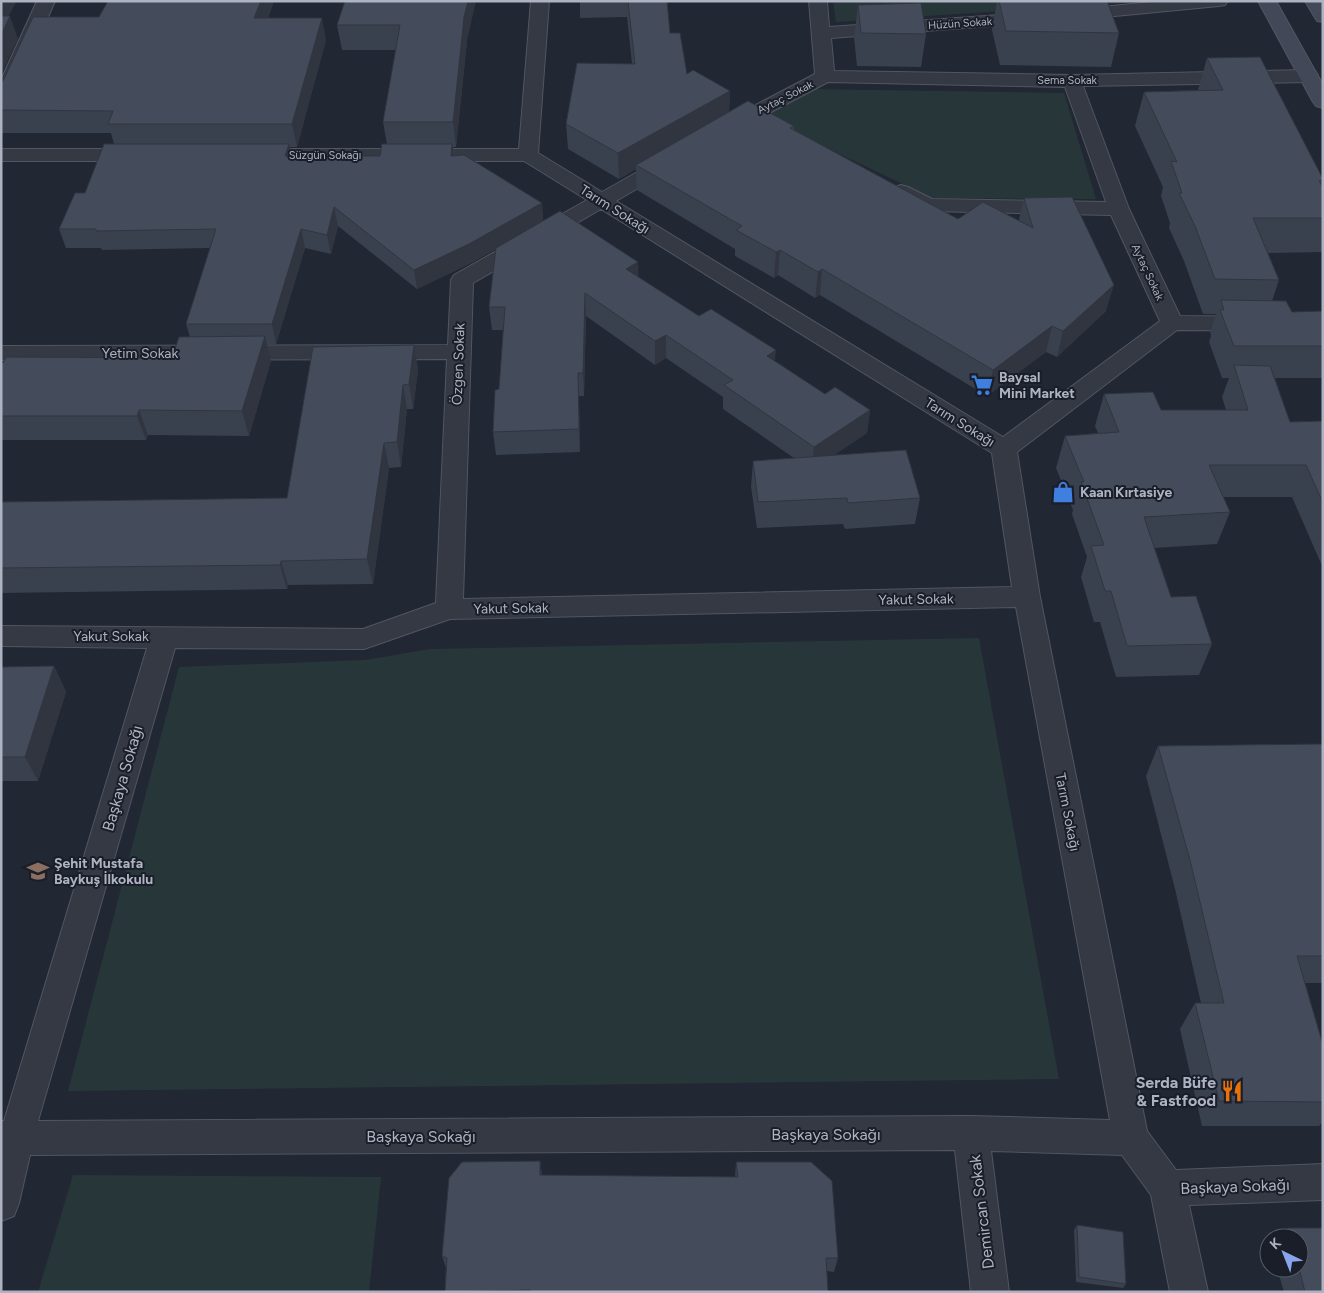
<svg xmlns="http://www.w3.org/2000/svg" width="1324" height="1293" font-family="Figtree,sans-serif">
	<rect width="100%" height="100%" fill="#212733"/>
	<g fill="#273739">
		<path d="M 833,1 L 1157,1 L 836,22 Z"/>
		<path d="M 809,89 L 1064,93 L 1096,199 L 932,198 L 762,117 Z"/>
		<path d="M 979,638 L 1059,1079 L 68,1091 L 179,667 L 365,660 L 430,649 Z"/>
		<path d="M 73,1175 L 381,1177 L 369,1292 L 38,1292 Z"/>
	</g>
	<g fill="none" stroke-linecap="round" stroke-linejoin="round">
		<g stroke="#525662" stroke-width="2">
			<g id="street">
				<path d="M 37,1 L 55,1 L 11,101 L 8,105 L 1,107 L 1,80 Z"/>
				<path d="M 531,1 L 549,1 L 538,153 L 602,192 L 662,158 L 669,156 L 676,158 L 679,162 L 676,166 L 616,201 L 1003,437 L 1160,321 L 1111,215 L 928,211 L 894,195 L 891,191 L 894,187 L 901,185 L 908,187 L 932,199 L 1106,202 L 1065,87 L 828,82 L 737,130 L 723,130 L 720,126 L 723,122 L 815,74 L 809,1 L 827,1 L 829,27 L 1030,13 L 1036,14 L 1039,18 L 1036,22 L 1030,23 L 831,38 L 834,71 L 1072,75 L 1309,70 L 1316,72 L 1318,76 L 1316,80 L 1309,82 L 1083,86 L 1129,209 L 1180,316 L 1323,317 L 1323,331 L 1177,330 L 1017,452 L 1040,597 L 1147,1131 L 1176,1170 L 1323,1164 L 1323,1200 L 1189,1205 L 1208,1292 L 1170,1292 L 1151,1195 L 1122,1155 L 991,1151 L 1009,1292 L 971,1292 L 955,1150 L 30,1155 L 19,1203 L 14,1216 L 1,1221 L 1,1121 L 4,1121 L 147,648 L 1,646 L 1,626 L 363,629 L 436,603 L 447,359 L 1,360 L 1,346 L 448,345 L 451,280 L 454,275 L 587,200 L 524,161 L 253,161 L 246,159 L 243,155 L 246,151 L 253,149 L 519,149 ZM 601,209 L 992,453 L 1012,587 L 463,599 L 473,283 ZM 1016,607 L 1110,1120 L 971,1116 L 38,1121 L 175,648 L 364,649 L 450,619 Z"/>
				<path d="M 1161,1 L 1228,1 L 1225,5 L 1219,6 L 1073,20 L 1067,19 L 1064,15 L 1067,11 L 1073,10 Z"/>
				<path d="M 1,149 L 137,149 L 144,151 L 147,155 L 144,159 L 137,161 L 1,161 Z"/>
			</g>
		</g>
		<g stroke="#525662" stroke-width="2">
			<g id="secondary">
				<path d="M 1258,1 L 1276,1 L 1323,85 L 1323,108 L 1316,106 L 1313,102 Z"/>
				<path d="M 1305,1 L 1323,1 L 1323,22 L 1317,21 Z"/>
			</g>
		</g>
		<use href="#street" fill="#343944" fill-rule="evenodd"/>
		<use href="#secondary" fill="#424857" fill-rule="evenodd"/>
	</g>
	<g fill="#3a414e">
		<path d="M 108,1 L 274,1 L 268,18 L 326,40 L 297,147 L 289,147 L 291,156 L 380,156 L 387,144 L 383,122 L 396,50 L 342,50 L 337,25 L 345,1 L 467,41 L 456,147 L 453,147 L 454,155 L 542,203 L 543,221 L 638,277 L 699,316 L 775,361 L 825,394 L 870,410 L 867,433 L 834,455 L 920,498 L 915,524 L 845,529 L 843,524 L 757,528 L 751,487 L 753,461 L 794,458 L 723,409 L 723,397 L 666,358 L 655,365 L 586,316 L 584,396 L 579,396 L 580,452 L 496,455 L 493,432 L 499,389 L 503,330 L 492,330 L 489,307 L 496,249 L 471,263 L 417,289 L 338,226 L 331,254 L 305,248 L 276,344 L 267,344 L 271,361 L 249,436 L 148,435 L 146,440 L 1,440 L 1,363 L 172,358 L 190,337 L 186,324 L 210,248 L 102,250 L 101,248 L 66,248 L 59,229 L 85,193 L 114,144 L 111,133 L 1,133 L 1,83 L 99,17 Z"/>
		<path d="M 580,1 L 667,1 L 670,33 L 687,74 L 730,91 L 729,112 L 794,126 L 794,130 L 958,219 L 1019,220 L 1024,198 L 1106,311 L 1057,357 L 1046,352 L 987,396 L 820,295 L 815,298 L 778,275 L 774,278 L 735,256 L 735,249 L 637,190 L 636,169 L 619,179 L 568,149 L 566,124 L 632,64 L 627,17 L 580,18 Z"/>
		<path d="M 997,1 L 1107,1 L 1119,33 L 1111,67 L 1000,65 L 992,30 Z"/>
		<path d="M 858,5 L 926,34 L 921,67 L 857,66 L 854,38 Z"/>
		<path d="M 1207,58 L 1323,179 L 1322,185 L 1323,187 L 1323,252 L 1268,253 L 1279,280 L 1272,301 L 1292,312 L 1323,311 L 1323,379 L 1322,378 L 1275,378 L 1290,422 L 1323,421 L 1323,568 L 1292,497 L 1223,497 L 1230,512 L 1217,544 L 1154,548 L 1171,597 L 1212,644 L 1199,675 L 1116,677 L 1100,622 L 1094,622 L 1081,577 L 1087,557 L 1072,514 L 1073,510 L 1056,468 L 1065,436 L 1098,433 L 1095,426 L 1104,394 L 1161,410 L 1226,410 L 1222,397 L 1229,378 L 1222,378 L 1209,342 L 1211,336 L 1210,332 L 1216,314 L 1203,314 L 1184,261 L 1169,228 L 1170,223 L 1161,196 L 1163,187 L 1135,126 L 1144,92 L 1198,90 Z"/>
		<path d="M 414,345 L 418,370 L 413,409 L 407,409 L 401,467 L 389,468 L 373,584 L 288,585 L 287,589 L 1,593 L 1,502 L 287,498 Z"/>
		<path d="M 54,666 L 66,692 L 38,781 L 1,781 L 1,667 Z"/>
		<path d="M 1323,744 L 1323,983 L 1305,983 L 1323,1045 L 1323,1122 L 1319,1126 L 1202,1126 L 1180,1029 L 1195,1003 L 1201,1003 L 1175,889 L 1146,776 L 1158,746 Z"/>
		<path d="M 540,1161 L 542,1175 L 735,1177 L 736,1162 L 838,1258 L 834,1272 L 827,1271 L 828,1292 L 445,1292 L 446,1268 L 442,1256 Z"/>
		<path d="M 1077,1225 L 1126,1284 L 1123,1288 L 1076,1282 L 1074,1230 Z"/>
		<path d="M 1288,1228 L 1323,1228 L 1323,1292 L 1284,1292 L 1277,1268 L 1299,1268 L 1299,1238 L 1279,1238 Z"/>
	</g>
	<g fill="#303540">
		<path d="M 1,1 L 17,1 L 1,29 Z"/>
		<path d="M 261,1 L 274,1 L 259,40 L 254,18 Z"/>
		<path d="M 468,1 L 476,1 L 467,41 L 456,147 L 453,122 L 464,17 Z"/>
		<path d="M 10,16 L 18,39 L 1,75 L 1,35 Z"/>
		<path d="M 322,18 L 326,40 L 297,147 L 292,124 Z"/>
		<path d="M 730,91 L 729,116 L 636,165 L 636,169 L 619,179 L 618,153 Z"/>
		<path d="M 289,144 L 293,163 L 285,156 Z"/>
		<path d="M 452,144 L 455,163 L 451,156 Z"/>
		<path d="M 542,203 L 543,222 L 471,263 L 417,289 L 414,270 Z"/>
		<path d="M 334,207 L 338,226 L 331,254 L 327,235 Z"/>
		<path d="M 301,229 L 305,248 L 276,344 L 272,324 Z"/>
		<path d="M 780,250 L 778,275 L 774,278 L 776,252 Z"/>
		<path d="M 638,262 L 639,285 L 626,269 Z"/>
		<path d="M 822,269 L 820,295 L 815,298 L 818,272 Z"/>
		<path d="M 1114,285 L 1106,311 L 1057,357 L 1063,331 Z"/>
		<path d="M 585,293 L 586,316 L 584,396 L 583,373 Z"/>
		<path d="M 1052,326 L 1046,352 L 987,396 L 993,370 Z"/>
		<path d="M 666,335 L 666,358 L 655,365 L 655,341 Z"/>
		<path d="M 265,336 L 271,361 L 249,436 L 242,411 Z"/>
		<path d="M 414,345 L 418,370 L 413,409 L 409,384 Z"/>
		<path d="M 776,350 L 774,373 L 767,356 Z"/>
		<path d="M 578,373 L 579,396 L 580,452 L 579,429 Z"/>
		<path d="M 403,385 L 407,409 L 401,467 L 397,442 Z"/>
		<path d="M 139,410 L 148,435 L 146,440 L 137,416 Z"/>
		<path d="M 870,410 L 867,433 L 812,470 L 814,447 Z"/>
		<path d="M 384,443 L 389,468 L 373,584 L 367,559 Z"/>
		<path d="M 281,561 L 288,585 L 287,589 L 280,565 Z"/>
		<path d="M 54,666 L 66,692 L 38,781 L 25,757 Z"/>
		<path d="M 540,1161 L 542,1176 L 540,1175 Z"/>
	</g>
	<g fill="#444c5b" stroke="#303540">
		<path d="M 108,1 L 261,1 L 254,18 L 322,18 L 292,124 L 108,124 L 113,111 L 1,110 L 1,83 L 4,79 L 33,17 L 99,17 Z"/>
		<path d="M 345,1 L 468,1 L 464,17 L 453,122 L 383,122 L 400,25 L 337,25 Z"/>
		<path d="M 628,1 L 667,1 L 670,33 L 680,33 L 687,74 L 693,70 L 730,91 L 618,153 L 566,124 L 577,63 L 635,64 Z"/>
		<path d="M 999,1 L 1107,1 L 1119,33 L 1006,31 Z"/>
		<path d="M 921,3 L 926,34 L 861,33 L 858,5 Z"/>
		<path d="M 1,16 L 10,16 L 1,35 Z"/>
		<path d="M 1260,57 L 1323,179 L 1323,180 L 1319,181 L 1323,187 L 1323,218 L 1253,218 L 1279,280 L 1215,279 L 1195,226 L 1179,193 L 1182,193 L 1171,161 L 1177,162 L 1144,92 L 1223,90 L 1207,58 Z"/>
		<path d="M 748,101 L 794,126 L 790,128 L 958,219 L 983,202 L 1033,228 L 1024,198 L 1072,197 L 1114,285 L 1063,331 L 1052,326 L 993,370 L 822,269 L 818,272 L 780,250 L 776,252 L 736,230 L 742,226 L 636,165 Z"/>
		<path d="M 104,144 L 289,144 L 285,156 L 380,156 L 382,144 L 452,144 L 451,156 L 464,155 L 542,203 L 469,244 L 414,270 L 334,207 L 327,235 L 301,229 L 272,324 L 186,324 L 216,229 L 96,231 L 96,229 L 59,229 L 75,193 L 85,193 Z"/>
		<path d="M 560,211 L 638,262 L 626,269 L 699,316 L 711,309 L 776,350 L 767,356 L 825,394 L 835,387 L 870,410 L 814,447 L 724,385 L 733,380 L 666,335 L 655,341 L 585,293 L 583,373 L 578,373 L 579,429 L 493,432 L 495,390 L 499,389 L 505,307 L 489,307 L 496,248 Z"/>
		<path d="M 1221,300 L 1286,301 L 1292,312 L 1323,311 L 1323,346 L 1234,346 L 1220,310 L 1224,310 Z"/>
		<path d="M 265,336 L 242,411 L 139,410 L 137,416 L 1,416 L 1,363 L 3,363 L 6,357 L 172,358 L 179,337 Z"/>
		<path d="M 414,345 L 409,384 L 403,385 L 397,442 L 384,443 L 367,559 L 281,561 L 280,565 L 1,568 L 1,502 L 287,498 L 313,347 Z"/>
		<path d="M 1234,365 L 1270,366 L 1290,422 L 1323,421 L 1323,503 L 1306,465 L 1209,465 L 1230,512 L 1144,517 L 1171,597 L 1196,596 L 1212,644 L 1127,646 L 1111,591 L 1105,591 L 1091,546 L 1104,545 L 1081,482 L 1084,482 L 1065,436 L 1119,432 L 1104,394 L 1153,392 L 1161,410 L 1248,410 Z"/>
		<path d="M 906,450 L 920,498 L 848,503 L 847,498 L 758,502 L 753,461 Z"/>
		<path d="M 54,666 L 25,757 L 1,757 L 1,667 Z"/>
		<path d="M 1323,744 L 1323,956 L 1297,956 L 1323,1045 L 1323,1102 L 1219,1101 L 1195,1003 L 1224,1003 L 1190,860 L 1158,746 Z"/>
		<path d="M 540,1161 L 540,1175 L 738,1177 L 736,1162 L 811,1162 L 832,1181 L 838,1258 L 826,1258 L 828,1292 L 530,1292 L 530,1290 L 445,1292 L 447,1258 L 442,1256 L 449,1178 L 462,1162 Z"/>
		<path d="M 1077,1225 L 1123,1232 L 1126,1284 L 1079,1277 Z"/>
		<path d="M 1288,1228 L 1323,1228 L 1323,1292 L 1305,1292 L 1299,1268 L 1299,1238 L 1291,1238 Z"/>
	</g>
	<defs>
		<g id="supermarket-bare" transform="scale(1.725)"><path d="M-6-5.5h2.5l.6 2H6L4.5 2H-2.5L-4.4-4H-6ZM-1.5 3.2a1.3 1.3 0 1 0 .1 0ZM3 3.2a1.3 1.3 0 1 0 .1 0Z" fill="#3f7fe0" stroke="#1a1e29" stroke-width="2.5" paint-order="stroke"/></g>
		<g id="shop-bare" transform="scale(1.725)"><path d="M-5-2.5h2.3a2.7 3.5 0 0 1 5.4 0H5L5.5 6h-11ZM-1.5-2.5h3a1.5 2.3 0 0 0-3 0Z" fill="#3f7fe0" stroke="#1a1e29" stroke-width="2.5" paint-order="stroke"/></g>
		<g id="school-bare" transform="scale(1.725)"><path d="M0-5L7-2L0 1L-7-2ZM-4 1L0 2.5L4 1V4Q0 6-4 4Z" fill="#8d6e63" stroke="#1a1e29" stroke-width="2.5" paint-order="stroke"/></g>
		<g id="restaurant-bare" transform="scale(1.725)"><path d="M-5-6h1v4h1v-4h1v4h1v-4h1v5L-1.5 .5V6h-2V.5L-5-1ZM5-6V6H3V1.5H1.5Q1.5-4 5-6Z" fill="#e8710a" stroke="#1a1e29" stroke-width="2.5" paint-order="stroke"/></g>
	</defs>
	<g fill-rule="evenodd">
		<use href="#supermarket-bare" x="982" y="385"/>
		<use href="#shop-bare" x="1063" y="492"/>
		<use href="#school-bare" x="38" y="871"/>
		<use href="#restaurant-bare" x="1232" y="1091"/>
	</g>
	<g text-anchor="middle" stroke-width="4" stroke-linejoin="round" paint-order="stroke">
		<g font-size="11" fill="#aeb3c1" stroke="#1a1e29">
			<text transform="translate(960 23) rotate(-4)" y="4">Hüzün Sokak</text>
			<text x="1067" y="84">Sema Sokak</text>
			<text transform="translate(785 97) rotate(-27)" y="4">Aytaç Sokak</text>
			<text x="325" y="159">Süzgün Sokağı</text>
			<text transform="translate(1148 272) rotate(65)" y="4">Aytaç Sokak</text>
		</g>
		<g font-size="14" fill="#aeb3c1" stroke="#1a1e29">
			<text transform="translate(615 209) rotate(32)" y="5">Tarım Sokağı</text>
			<text x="140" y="358">Yetim Sokak</text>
			<text transform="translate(458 364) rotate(-88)" y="5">Özgen Sokak</text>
			<text transform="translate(960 422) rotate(32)" y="5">Tarım Sokağı</text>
			<text transform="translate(916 599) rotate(-1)" y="5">Yakut Sokak</text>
			<text transform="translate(511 608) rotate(-1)" y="5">Yakut Sokak</text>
			<text x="111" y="641">Yakut Sokak</text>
			<text transform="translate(1068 812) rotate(79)" y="5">Tarım Sokağı</text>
		</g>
		<g font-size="14" font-weight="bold" fill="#aeb3c1" stroke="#1a1e29" text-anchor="start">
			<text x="999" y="382">Baysal<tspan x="999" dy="16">Mini Market</tspan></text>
			<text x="1080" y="497">Kaan Kırtasiye</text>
			<text x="54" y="868">Şehit Mustafa<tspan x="54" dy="16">Baykuş İlkokulu</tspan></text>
		</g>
		<g font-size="16" fill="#aeb3c1" stroke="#1a1e29">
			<text transform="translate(122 778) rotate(-74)" y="6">Başkaya Sokağı</text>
			<text x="826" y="1140">Başkaya Sokağı</text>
			<text x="421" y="1142">Başkaya Sokağı</text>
			<text transform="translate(1235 1186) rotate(-2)" y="6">Başkaya Sokağı</text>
			<text transform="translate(981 1212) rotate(-97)" y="6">Demircan Sokak</text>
		</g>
		<g font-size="16" font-weight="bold" fill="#aeb3c1" stroke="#1a1e29" text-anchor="end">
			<text x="1216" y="1088">Serda Büfe<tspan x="1216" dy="18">&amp; Fastfood</tspan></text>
		</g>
	</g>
	<rect width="1324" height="1293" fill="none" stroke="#aeb3c1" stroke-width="5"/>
	<g transform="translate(1284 1253) rotate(317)"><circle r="24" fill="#1a1e29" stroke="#555a66"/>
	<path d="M0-4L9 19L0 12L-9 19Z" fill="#88a4ec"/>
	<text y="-8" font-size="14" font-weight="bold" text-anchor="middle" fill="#aeb3c1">K</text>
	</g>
</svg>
